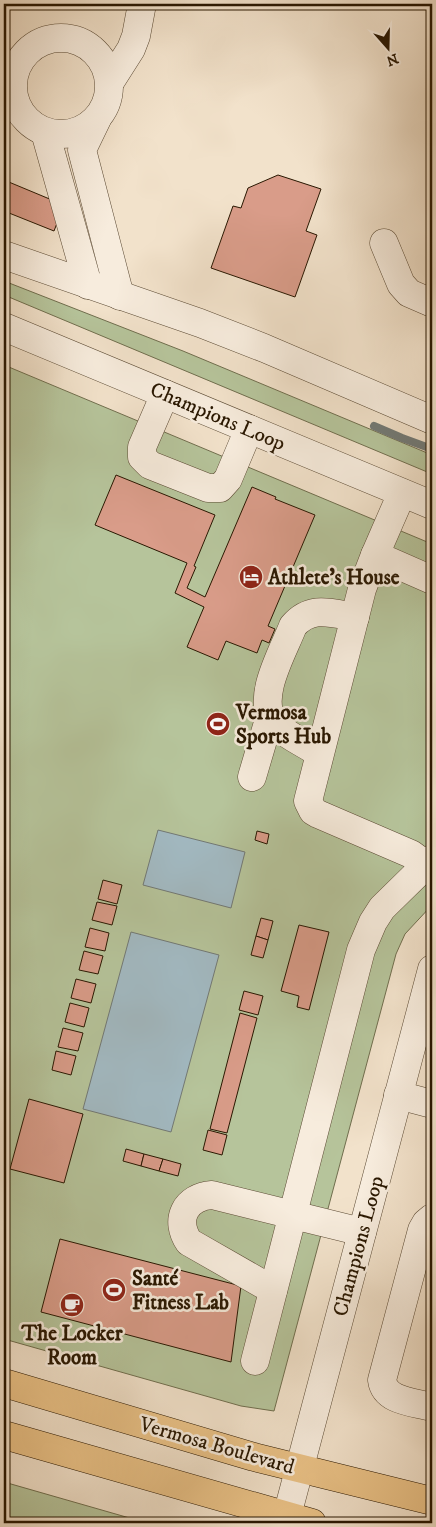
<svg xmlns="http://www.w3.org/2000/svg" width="436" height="1527" font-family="'IM FELL DW Pica',serif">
	<rect width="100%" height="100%" fill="#f2e2cb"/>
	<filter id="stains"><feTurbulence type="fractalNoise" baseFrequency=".004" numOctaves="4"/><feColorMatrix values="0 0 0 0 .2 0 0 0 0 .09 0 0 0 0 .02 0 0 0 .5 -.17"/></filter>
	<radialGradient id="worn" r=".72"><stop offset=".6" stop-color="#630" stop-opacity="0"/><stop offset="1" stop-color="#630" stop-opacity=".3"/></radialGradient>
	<g fill="#b6c49b" stroke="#706e4e">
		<path d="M 4,281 L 183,351 L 432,455 L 432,474 L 4,295 Z"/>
		<path d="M 4,365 L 432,544 L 432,905 L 405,934 L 396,954 L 274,1411 L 241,1406 L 4,1339 Z"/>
		<path d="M 4,1482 L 147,1523 L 4,1523 Z"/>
	</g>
	<g fill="#a2bac3" stroke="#727975">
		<path d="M 158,830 L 245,852 L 231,908 L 143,885 Z"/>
		<path d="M 131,932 L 219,955 L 171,1132 L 83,1109 Z"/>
	</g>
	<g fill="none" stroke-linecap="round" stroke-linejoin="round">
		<path stroke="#727975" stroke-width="8" d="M 374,426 L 402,438 L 432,449"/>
	</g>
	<g fill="#d99c89" stroke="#291701">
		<path d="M 278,175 L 321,189 L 306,231 L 317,235 L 295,297 L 211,268 L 233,206 L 241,208 L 248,188 Z"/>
		<path d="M 4,180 L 64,205 L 54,231 L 4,211 Z"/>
		<path d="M 116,475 L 215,515 L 194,566 L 196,567 L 187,588 L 205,597 L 252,487 L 276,497 L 275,499 L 315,515 L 268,626 L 275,629 L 269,643 L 262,640 L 257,653 L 226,641 L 218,660 L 187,647 L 204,607 L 175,593 L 187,563 L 95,525 Z"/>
		<path d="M 257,831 L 269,834 L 267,844 L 255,840 Z"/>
		<path d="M 103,880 L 122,885 L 117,904 L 98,899 Z"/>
		<path d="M 97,902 L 117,906 L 112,925 L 92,920 Z"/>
		<path d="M 261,918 L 273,921 L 268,940 L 256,936 Z"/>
		<path d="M 299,925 L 329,932 L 309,1010 L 297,1007 L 299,996 L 281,991 Z"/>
		<path d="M 90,928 L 109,933 L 105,951 L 85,947 Z"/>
		<path d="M 256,936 L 268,940 L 263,958 L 251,955 Z"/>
		<path d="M 84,951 L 103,956 L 98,974 L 79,970 Z"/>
		<path d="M 76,979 L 96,984 L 91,1003 L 71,998 Z"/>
		<path d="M 244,991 L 263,996 L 258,1015 L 239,1010 Z"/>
		<path d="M 70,1003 L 89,1008 L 84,1027 L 65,1022 Z"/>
		<path d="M 240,1013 L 257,1018 L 227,1133 L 210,1129 Z"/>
		<path d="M 63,1028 L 83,1033 L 78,1051 L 58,1047 Z"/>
		<path d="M 56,1051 L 76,1056 L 71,1075 L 52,1070 Z"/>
		<path d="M 29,1099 L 83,1114 L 64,1183 L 10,1169 Z"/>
		<path d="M 208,1130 L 227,1135 L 222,1155 L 203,1150 Z"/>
		<path d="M 126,1149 L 144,1154 L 141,1166 L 123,1161 Z"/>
		<path d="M 144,1154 L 163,1159 L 159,1171 L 141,1166 Z"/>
		<path d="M 163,1159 L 181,1164 L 178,1176 L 159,1171 Z"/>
		<path d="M 60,1239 L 241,1286 L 231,1362 L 41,1312 Z"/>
	</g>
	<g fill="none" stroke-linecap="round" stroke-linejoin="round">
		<g stroke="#5b4a34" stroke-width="29">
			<g id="minor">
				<circle cx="61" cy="86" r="48"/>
				<path d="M 110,82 L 131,49 L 136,36 L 142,4"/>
				<path d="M 97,119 L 82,150 L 120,296"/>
				<path d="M 45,132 L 88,285"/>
				<path d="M 384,243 L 401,284 L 409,293 L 432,303"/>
				<path d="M 4,255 L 200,323 L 264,348 L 432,420"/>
				<path d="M 4,327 L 432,505"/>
				<path d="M 165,394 L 142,447 L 142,457 L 150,465 L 208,488 L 220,488 L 228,479 L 249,429"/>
				<path d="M 402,493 L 375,555 L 362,589 L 308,801 L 313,811 L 318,814 L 411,854 L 426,865"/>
				<path d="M 375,555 L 432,580"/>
				<path d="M 319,753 C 306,744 283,734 274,722 C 255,698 284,650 293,626 C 311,605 331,613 355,617"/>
				<path d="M 252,777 L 270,716"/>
				<path d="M 398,1095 L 432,1104"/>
				<path d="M 432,1218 L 426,1223 L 422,1230 L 382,1380 C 385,1402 415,1402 432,1407"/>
				<path d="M 273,1290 L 189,1242 C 174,1220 185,1197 212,1195 L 362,1232"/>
				<path d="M 255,1361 L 361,950 L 373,922 L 382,908 L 432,859"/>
				<path d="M 285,1523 L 432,969"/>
			</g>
		</g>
		<g stroke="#291701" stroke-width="29">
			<g id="major">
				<path d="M 4,1383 L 254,1457 L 432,1501"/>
				<path d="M 4,1435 L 312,1523"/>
			</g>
		</g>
		<use href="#minor" stroke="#f7ecdd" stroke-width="28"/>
		<use href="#major" stroke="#e9c186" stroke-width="28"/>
	</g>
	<defs>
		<g id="hotel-disc" transform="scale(1.25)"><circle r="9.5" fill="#8f2418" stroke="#f7ecdd"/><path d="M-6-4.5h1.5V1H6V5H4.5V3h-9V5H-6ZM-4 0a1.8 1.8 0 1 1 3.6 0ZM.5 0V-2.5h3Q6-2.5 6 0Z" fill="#fff"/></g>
		<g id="stadium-disc" transform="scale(1.25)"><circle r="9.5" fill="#8f2418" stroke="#f7ecdd"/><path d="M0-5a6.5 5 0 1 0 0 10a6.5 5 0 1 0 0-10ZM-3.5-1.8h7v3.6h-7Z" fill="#fff"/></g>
		<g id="cafe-disc" transform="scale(1.25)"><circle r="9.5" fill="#8f2418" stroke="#f7ecdd"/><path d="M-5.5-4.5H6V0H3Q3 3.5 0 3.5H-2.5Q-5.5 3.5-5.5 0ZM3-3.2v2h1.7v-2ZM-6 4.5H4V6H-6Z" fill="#fff"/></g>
	</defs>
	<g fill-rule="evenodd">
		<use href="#hotel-disc" x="251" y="577"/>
		<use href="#stadium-disc" x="218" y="724"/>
		<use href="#stadium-disc" x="114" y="1290"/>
		<use href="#cafe-disc" x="72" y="1305"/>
	</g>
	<g text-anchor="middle" stroke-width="5" stroke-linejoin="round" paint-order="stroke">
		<g font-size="21" fill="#291701" stroke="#f7ecdd">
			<text transform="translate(218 416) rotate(23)" y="7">Champions Loop</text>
			<text transform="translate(358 1246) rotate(-75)" y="7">Champions Loop</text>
			<text transform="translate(217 1445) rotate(16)" y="7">Vermosa Boulevard</text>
		</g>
		<g font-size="21" font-weight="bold" fill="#291701" stroke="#f7ecdd" text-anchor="start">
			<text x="268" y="584">Athlete's House</text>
			<text x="236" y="719">Vermosa<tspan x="236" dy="24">Sports Hub</tspan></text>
			<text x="132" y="1285">Santé<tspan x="132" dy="24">Fitness Lab</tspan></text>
			<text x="72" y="1340" text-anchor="middle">The Locker<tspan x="72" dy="24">Room</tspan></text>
		</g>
	</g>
	<rect width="436" height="1527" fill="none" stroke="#f2e2cb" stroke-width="20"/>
	<rect x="5" y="5" width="426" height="1517" fill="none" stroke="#291701" stroke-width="2.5"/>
	<rect x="10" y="10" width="416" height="1507" fill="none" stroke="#291701"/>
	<g transform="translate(388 48) rotate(160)" stroke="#f7ecdd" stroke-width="4" paint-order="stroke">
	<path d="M0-4L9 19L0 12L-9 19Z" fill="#291701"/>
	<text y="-8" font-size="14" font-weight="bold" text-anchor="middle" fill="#291701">N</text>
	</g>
	<rect width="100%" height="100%" filter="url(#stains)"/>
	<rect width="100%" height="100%" fill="url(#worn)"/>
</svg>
